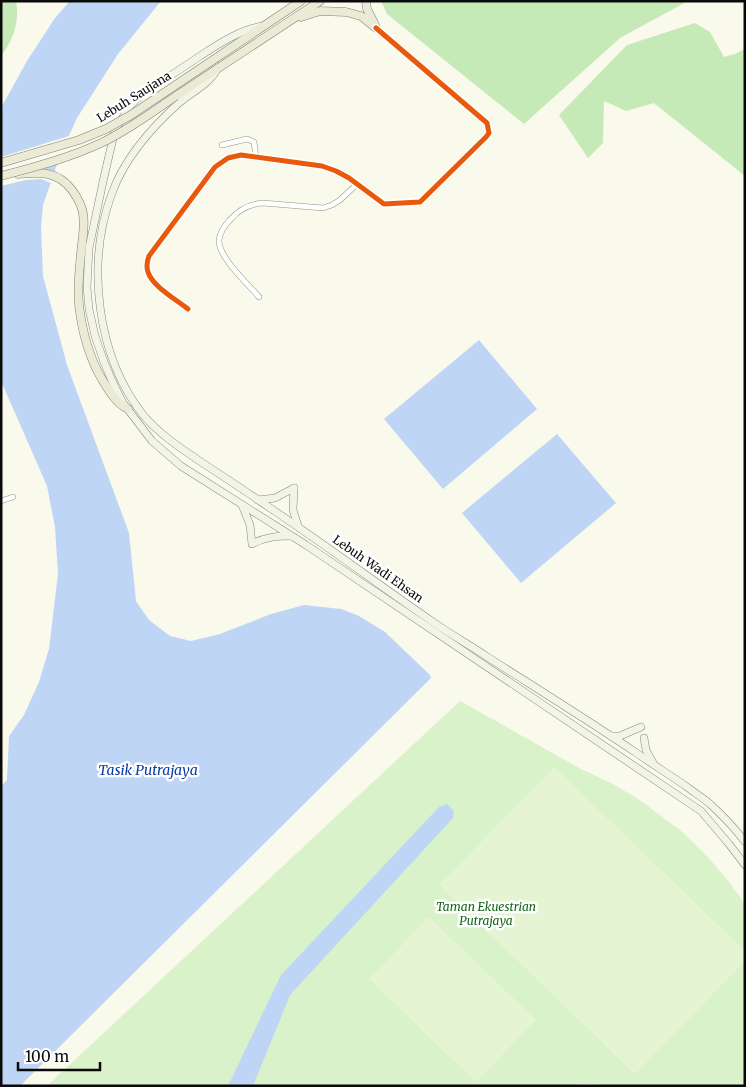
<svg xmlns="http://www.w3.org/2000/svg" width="746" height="1087" font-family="Merriweather,serif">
	<rect width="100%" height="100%" fill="#f9f9ec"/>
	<path fill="#d9f2c9" d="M 460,701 L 581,769 L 611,783 L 640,800 L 681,831 L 705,854 L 726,878 L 745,904 L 745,1086 L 624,1086 L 587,1084 L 559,1086 L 50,1086 L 50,1083 Z"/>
	<g fill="#c6eab7">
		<path d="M 1,1 L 16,1 C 20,20 13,41 1,56 Z"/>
		<path d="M 381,1 L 688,1 L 620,38 L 524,124 L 387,14 Z"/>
		<path d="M 695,23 L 710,32 L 724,57 L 735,54 L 745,49 L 745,176 L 654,103 L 626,111 L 604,101 L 603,143 L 588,158 L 559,115 L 627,45 Z"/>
	</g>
	<g fill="#e5f5d4">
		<path d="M 554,767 L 745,951 L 745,961 L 635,1074 L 439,885 Z"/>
		<path d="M 429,917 L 536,1020 L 476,1082 L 369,979 Z"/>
	</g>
	<g fill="#bfd5f6">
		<path d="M 70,1 L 161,1 L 118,54 L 77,118 L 61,153 L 43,205 L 41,226 L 43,276 L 67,365 L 129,533 L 136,601 L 149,620 L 170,636 L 191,641 L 220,634 L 271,614 L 304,605 L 341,609 L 359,616 L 385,632 L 430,675 L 431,678 L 20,1086 L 1,1086 L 1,786 L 7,780 L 9,736 L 24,715 L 39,682 L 49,649 L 58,574 L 55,527 L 47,486 L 1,381 L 1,108 L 27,61 L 55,18 Z"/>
		<path d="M 479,340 L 537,409 L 443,489 L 384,419 Z"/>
		<path d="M 557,434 L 616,503 L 521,583 L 462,513 Z"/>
		<path d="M 447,804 L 454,811 L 453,818 L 290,995 L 253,1086 L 228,1086 L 281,975 L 439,807 Z"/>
	</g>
	<path fill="#f9f9ec" d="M 72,135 L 60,162 L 47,166 L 45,169 L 57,172 L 53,184 L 41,179 L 26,180 L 1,186 L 1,157 Z"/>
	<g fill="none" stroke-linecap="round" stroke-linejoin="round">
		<g stroke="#92928c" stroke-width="6">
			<g id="street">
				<path d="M 222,145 L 247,139 L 254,142 L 256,157"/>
				<path d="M 259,297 C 248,284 218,257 219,240 C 220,233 225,225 230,220 C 239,209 250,204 263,203 L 323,208 L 332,205 L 340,200 L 357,184"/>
				<path d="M 188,309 C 177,300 152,286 148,272 C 146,266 147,261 149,256 L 215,167 L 228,158 L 241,155 L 322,166 L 336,171 L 349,178 L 384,204 L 420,202 L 486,137 L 489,133 L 487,123 L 376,28"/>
				<path d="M 1,501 L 13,497"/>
			</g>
		</g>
		<g stroke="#888882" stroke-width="8">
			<g id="secondary">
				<path d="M 263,26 C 239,30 220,43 200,56 C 184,67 167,78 151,88 L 140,96 L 130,106 L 115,130 L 104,177 L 89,248 L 87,287 L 89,309 L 95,336 L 104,362 L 113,383 L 123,403 L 152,441 L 181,466 L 306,545 L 701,811 L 729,844 L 745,865"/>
				<path d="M 218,68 C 209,84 194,91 180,102 C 152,127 125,157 112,193 C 86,263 96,356 144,416 C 161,436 185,451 207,466 C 229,480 251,495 273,510 C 327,546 379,585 433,622 C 450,634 468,644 486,656 C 536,688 586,719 635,752 C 652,764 670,775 687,787 C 695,793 703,798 710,804 C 723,816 735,828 745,842"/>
				<path d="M 294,488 L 293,510 L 298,526"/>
				<path d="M 258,500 L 275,498 L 294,488"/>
				<path d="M 242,505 L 250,525 L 252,544 C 265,537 277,536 291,536"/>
				<path d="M 611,736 L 620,736 L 641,727"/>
				<path d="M 644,738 L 646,750 L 653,763"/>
			</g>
		</g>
		<g stroke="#7f7f79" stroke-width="9">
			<g id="primary">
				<path d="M 366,1 L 367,9 L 375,25"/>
				<path d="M 301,17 L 320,11 L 346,12 L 361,16 L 376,28"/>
				<path d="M 216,58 L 301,1"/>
				<path d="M 176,96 L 320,1"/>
				<path d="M 18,174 C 40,172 58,171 72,190 C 77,197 82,205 83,214 C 85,224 83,235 82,244 C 80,264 77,285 79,305 C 82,331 89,358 103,381 C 110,392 116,403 128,409"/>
			</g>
		</g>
		<use href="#street" stroke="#fefefc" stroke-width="5"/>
		<use href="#secondary" stroke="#f2f4e6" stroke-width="7"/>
		<use href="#primary" stroke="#ebebd5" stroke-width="8"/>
		<g stroke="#7f7f79" stroke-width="9" stroke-linecap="butt">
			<g id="primary-bridge">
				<path d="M 1,163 L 79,140 L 106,129 L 131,115 L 216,58"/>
				<path d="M 1,176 C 35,167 69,158 101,143 C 127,131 152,112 176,96"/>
			</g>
		</g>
		<use href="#primary-bridge" stroke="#ebebd5" stroke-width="8"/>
		<g stroke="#fff" stroke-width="8">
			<path id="cycleway" d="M 188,309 C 177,300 152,286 148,272 C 146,266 147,261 149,256 L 215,167 L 228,158 L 241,155 L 322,166 L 336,171 L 349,178 L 384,204 L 420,202 L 486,137 L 489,133 L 487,123 L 376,28"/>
		</g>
		<use href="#cycleway" stroke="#e8590c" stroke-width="5"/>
	</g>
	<g text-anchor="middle" stroke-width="5" stroke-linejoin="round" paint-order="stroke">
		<g font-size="12" fill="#0a0a0a" stroke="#fff">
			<text transform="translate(134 97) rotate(-32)" y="4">Lebuh Saujana</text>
			<text transform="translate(378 569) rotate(35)" y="4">Lebuh Wadi Ehsan</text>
		</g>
		<g font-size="12" font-style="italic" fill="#166519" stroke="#fff">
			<text x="486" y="911">Taman Ekuestrian<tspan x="486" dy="14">Putrajaya</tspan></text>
		</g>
		<g font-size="14" font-style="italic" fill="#0b3ba4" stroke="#fff">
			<text x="148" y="775">Tasik Putrajaya</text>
		</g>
	</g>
	<rect width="746" height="1087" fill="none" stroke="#0a0a0a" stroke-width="5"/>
	<path d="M18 1062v8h82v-8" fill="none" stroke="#0a0a0a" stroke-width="2.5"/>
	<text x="25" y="1062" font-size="15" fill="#0a0a0a" stroke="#ffffff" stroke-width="4" paint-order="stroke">100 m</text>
</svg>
